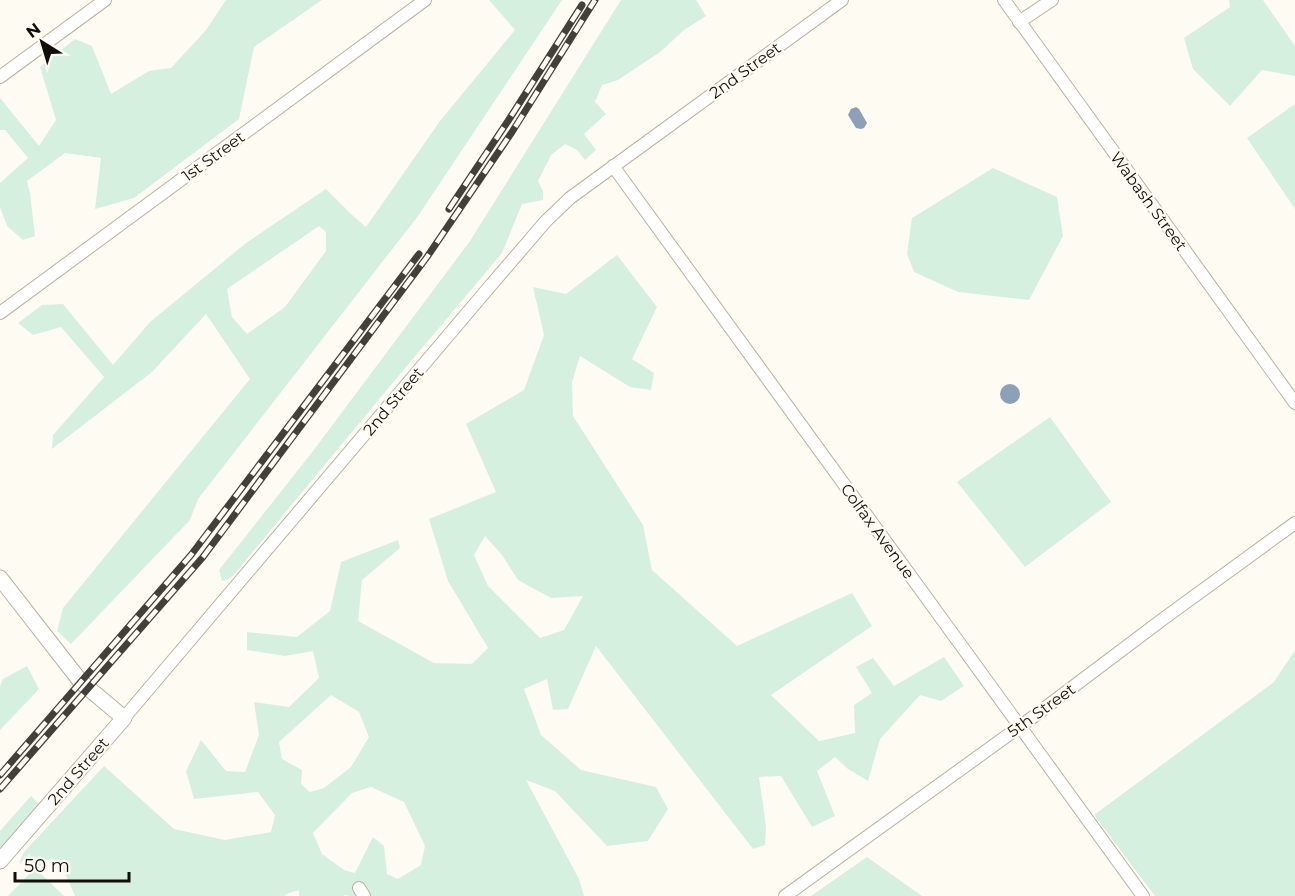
<svg xmlns="http://www.w3.org/2000/svg" width="1295" height="896" font-family="Montserrat,sans-serif">
	<rect width="100%" height="100%" fill="#fefbf3"/>
	<g fill="#d6f0e0" fill-rule="evenodd">
		<path d="M 226,0 L 322,0 L 254,47 L 239,119 L 134,198 L 95,209 L 101,158 L 65,153 L 27,181 L 30,193 L 35,236 L 23,240 L 7,226 L 0,207 L 0,183 L 28,158 L 5,130 L 0,130 L 0,98 L 39,146 L 56,120 L 40,67 L 75,39 L 92,46 L 111,94 L 149,71 L 171,68 L 206,30 Z"/>
		<path d="M 489,0 L 562,0 L 418,216 L 198,499 L 190,520 L 71,644 L 57,631 L 63,608 L 250,379 L 206,314 L 152,372 L 52,449 L 53,435 L 104,377 L 61,327 L 33,335 L 18,323 L 42,305 L 63,304 L 113,365 L 150,322 L 246,243 L 326,189 L 351,214 L 366,227 L 440,121 L 515,30 ZM 319,226 L 326,232 L 326,251 L 285,307 L 247,334 L 232,317 L 227,289 Z"/>
		<path d="M 621,0 L 696,0 L 706,16 L 684,30 L 660,52 L 618,80 L 602,85 L 595,102 L 606,114 L 584,134 L 596,150 L 585,160 L 577,150 L 565,144 L 551,155 L 538,181 L 543,191 L 543,200 L 522,204 L 502,253 L 375,404 L 232,577 L 222,581 L 219,570 L 313,451 L 470,241 Z"/>
		<path d="M 1229,0 L 1263,0 L 1295,46 L 1295,76 L 1262,70 L 1230,106 L 1193,69 L 1184,38 L 1230,7 Z"/>
		<path d="M 1295,104 L 1295,209 L 1247,138 Z"/>
		<path d="M 993,168 L 1057,197 L 1063,236 L 1029,300 L 958,292 L 914,272 L 907,254 L 912,218 Z"/>
		<path d="M 617,255 L 657,307 L 632,359 L 654,373 L 651,390 L 630,387 L 580,356 L 572,382 L 573,416 L 643,525 L 652,570 L 737,646 L 852,593 L 872,626 L 771,695 L 819,741 L 855,733 L 854,705 L 872,693 L 856,667 L 873,658 L 894,686 L 944,657 L 964,686 L 941,701 L 920,695 L 880,739 L 868,781 L 848,769 L 835,757 L 817,771 L 835,816 L 812,827 L 781,776 L 759,777 L 766,827 L 765,845 L 753,849 L 596,646 L 568,709 L 553,710 L 547,679 L 524,689 L 541,735 L 581,770 L 656,787 L 668,809 L 648,841 L 607,846 L 555,791 L 526,780 L 579,879 L 584,896 L 349,896 L 345,895 L 344,896 L 299,896 L 299,890 L 286,894 L 285,896 L 75,896 L 63,869 L 51,858 L 37,868 L 19,863 L 24,852 L 104,766 L 174,829 L 225,840 L 271,832 L 275,815 L 258,792 L 194,799 L 186,771 L 201,740 L 226,771 L 245,772 L 259,735 L 254,702 L 289,707 L 319,678 L 313,651 L 285,656 L 247,650 L 247,632 L 297,637 L 330,611 L 341,562 L 398,540 L 400,548 L 362,580 L 358,621 L 434,663 L 472,664 L 488,648 L 448,581 L 429,519 L 496,492 L 466,424 L 524,390 L 544,335 L 533,287 L 566,294 ZM 485,536 L 502,555 L 518,580 L 551,598 L 583,596 L 564,630 L 540,638 L 488,586 L 474,555 ZM 331,695 L 359,712 L 369,737 L 351,767 L 324,788 L 310,792 L 301,784 L 302,770 L 282,759 L 279,742 ZM 371,787 L 404,802 L 425,846 L 421,865 L 398,879 L 387,874 L 384,846 L 373,837 L 355,873 L 344,870 L 322,854 L 313,833 L 352,793 Z"/>
		<path d="M 1050,417 L 1111,502 L 1025,567 L 957,482 Z"/>
		<path d="M 1295,650 L 1295,896 L 1155,896 L 1094,815 L 1274,682 Z"/>
		<path d="M 27,666 L 39,689 L 0,730 L 0,686 L 3,679 Z"/>
		<path d="M 31,796 L 39,804 L 0,850 L 0,831 Z"/>
		<path d="M 867,857 L 922,896 L 811,896 Z"/>
		<path d="M 35,868 L 64,896 L 8,896 Z"/>
	</g>
	<g fill="#8ca1b8">
		<path d="M 856,107 L 859,109 L 867,123 L 864,128 L 861,129 L 856,128 L 848,115 L 851,109 Z"/>
		<circle cx="1010" cy="394" r="10"/>
	</g>
	<g fill="none" stroke-linecap="round" stroke-linejoin="round">
		<g stroke="#b9b29e" stroke-width="14">
			<g id="minor">
				<path d="M 1004,0 L 1295,403"/>
				<path d="M 1019,22 L 1052,0"/>
				<path d="M 0,77 L 105,0"/>
				<path d="M 613,166 L 1143,896"/>
				<path d="M 0,313 L 425,0"/>
				<path d="M 124,718 L 491,285 L 546,221 L 570,198 L 842,0"/>
				<path d="M 359,888 L 364,896"/>
				<path d="M 785,896 L 1029,720 L 1163,619 L 1295,523"/>
			</g>
		</g>
		<g stroke="#b9b29e" stroke-width="17">
			<path id="tertiary" d="M 0,578 L 81,682 L 124,718 L 0,861"/>
		</g>
		<use href="#minor" stroke="#fff" stroke-width="12"/>
		<use href="#tertiary" stroke="#fff" stroke-width="15"/>
		<g stroke="#43403a" stroke-width="7">
			<g id="rail">
				<path d="M 449,209 L 508,121 L 582,5"/>
				<path d="M 0,775 L 191,555 L 419,254"/>
				<path d="M 0,789 L 203,557 L 427,257 L 512,132 L 595,0"/>
			</g>
		</g>
		<use href="#rail" stroke="#fefbf3" stroke-width="4.5" stroke-dasharray="14" stroke-linecap="butt"/>
	</g>
	<g text-anchor="middle" stroke-width="4.5" stroke-linejoin="round" paint-order="stroke">
		<g font-size="16" fill="#110e08" stroke="#fefbf3">
			<text transform="translate(745 70) rotate(-36)" y="6">2nd Street</text>
			<text transform="translate(213 156) rotate(-36)" y="6">1st Street</text>
			<text transform="translate(1149 201) rotate(54)" y="6">Wabash Street</text>
			<text transform="translate(393 401) rotate(-50)" y="6">2nd Street</text>
			<text transform="translate(878 531) rotate(54)" y="6">Colfax Avenue</text>
			<text transform="translate(1041 710) rotate(-36)" y="6">5th Street</text>
			<text transform="translate(78 771) rotate(-49)" y="6">2nd Street</text>
		</g>
	</g>
	<g transform="translate(42 42) rotate(323)" stroke="#fefbf3" stroke-width="4.5" paint-order="stroke">
	<path d="M0-4.5L10 22L0 15L-10 22Z" fill="#110e08"/>
	<text y="-9" font-size="16" font-weight="bold" text-anchor="middle" fill="#110e08">N</text>
	</g>
	<path d="M15 872v9h114v-9" fill="none" stroke="#110e08" stroke-width="3"/>
	<text x="24" y="872" font-size="18" fill="#110e08" stroke="#fefbf3" stroke-width="4.5" paint-order="stroke">50 m</text>
</svg>
